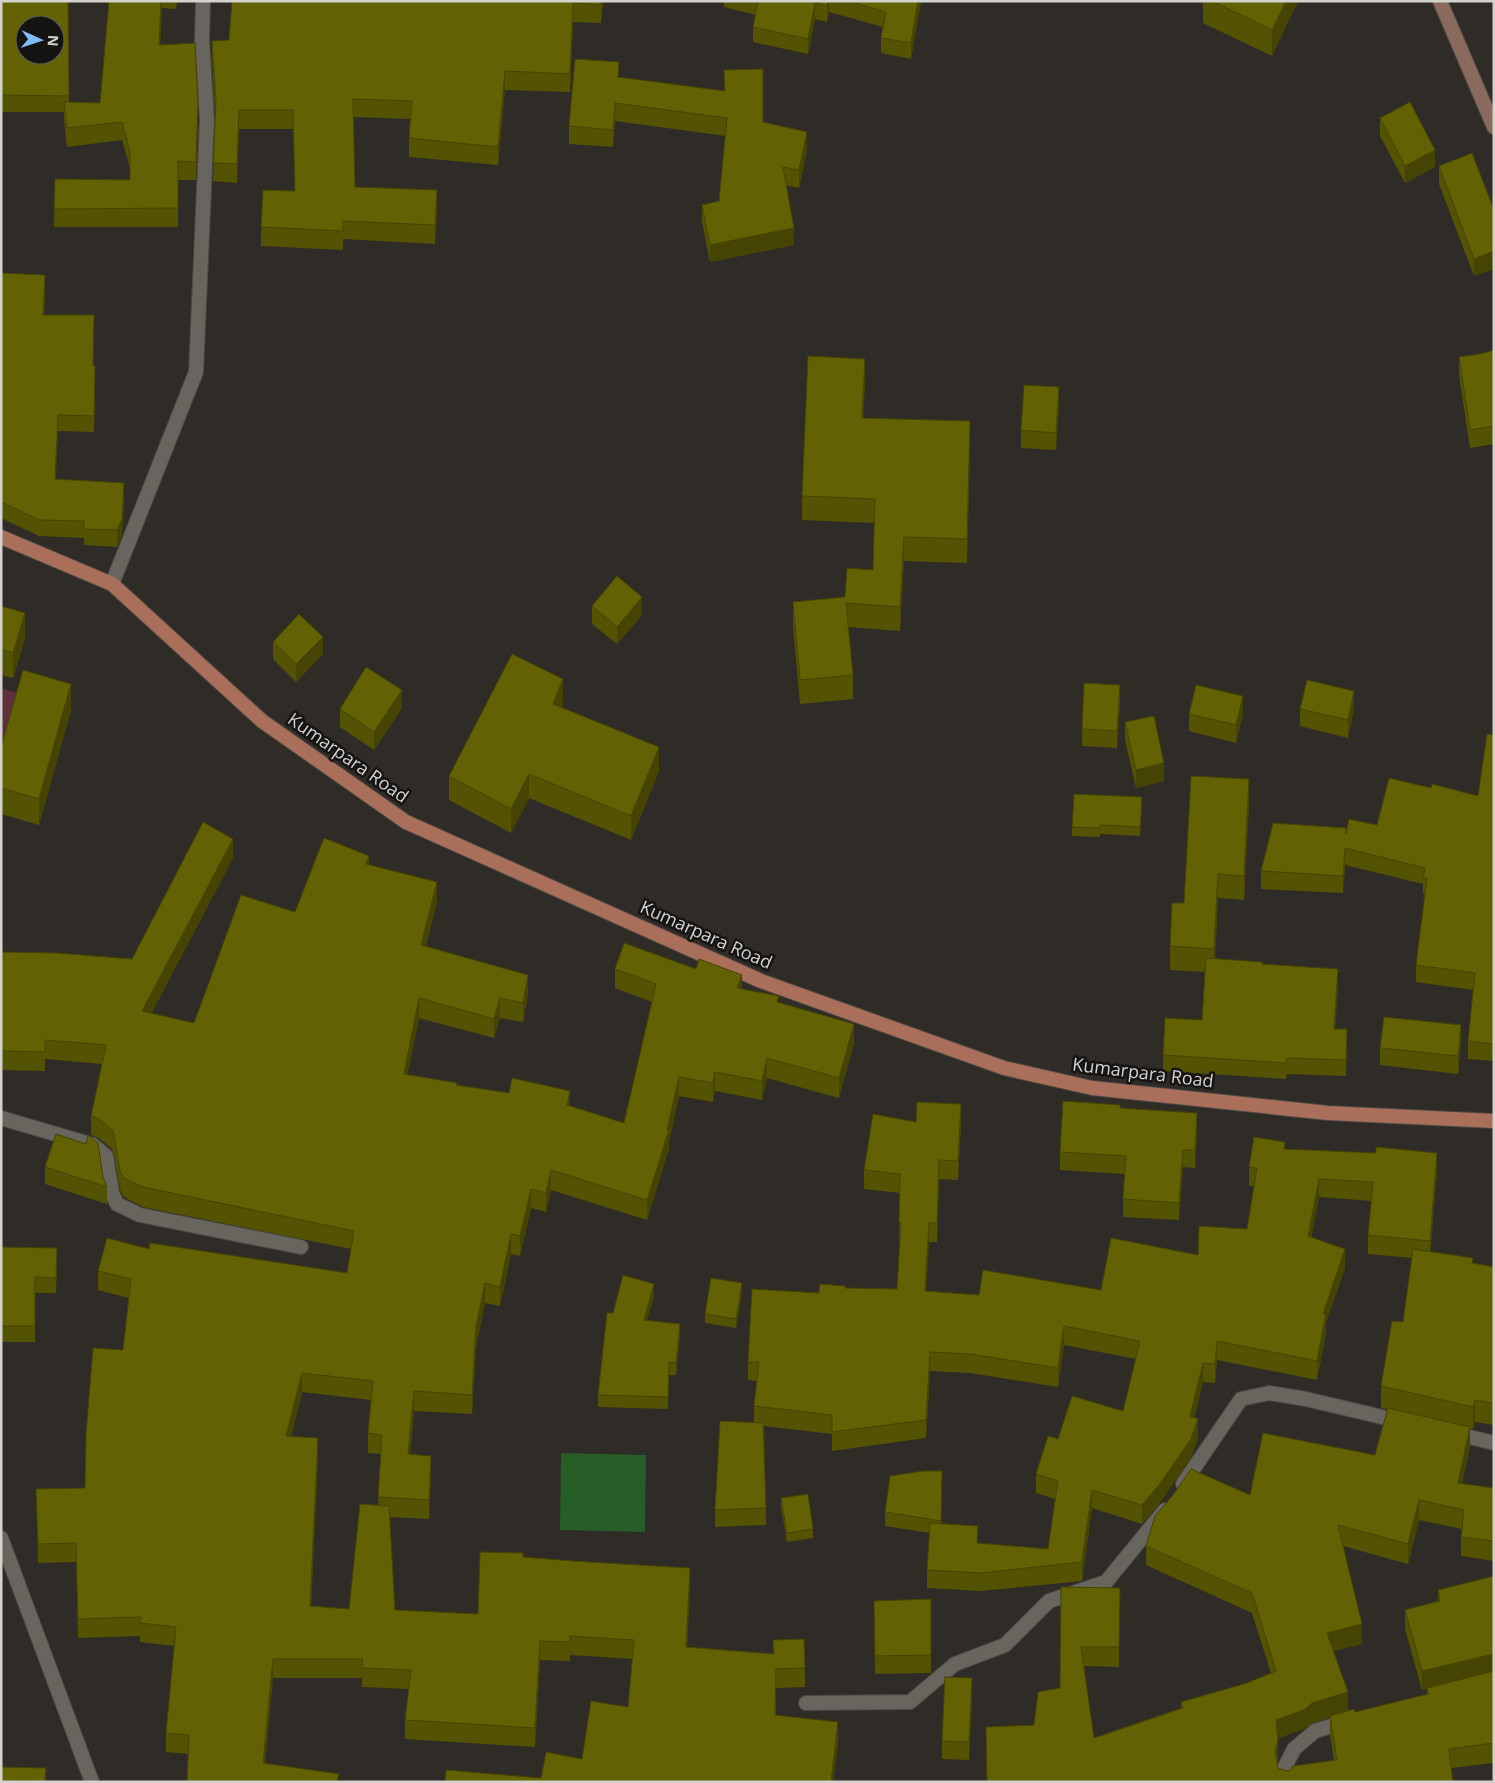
<svg xmlns="http://www.w3.org/2000/svg" width="1495" height="1783" font-family="'Open Sans',sans-serif">
	<rect width="100%" height="100%" fill="#2f2b26"/>
	<path fill="#5d303c" d="M 1,688 L 23,695 L 1,769 Z"/>
	<path fill="#275d27" d="M 561,1453 L 646,1455 L 645,1532 L 560,1530 Z"/>
	<g fill="none" stroke-linecap="round" stroke-linejoin="round">
		<g stroke="#4c4944" stroke-width="16">
			<g id="minor">
				<path d="M 112,584 L 196,372 L 207,120 L 202,39 L 203,1"/>
				<path d="M 1,1118 L 93,1145 L 106,1156 L 112,1193 L 117,1204 L 140,1215 L 301,1247"/>
				<path d="M 1453,1433 L 1494,1443"/>
				<path d="M 1183,1484 L 1241,1399 L 1269,1393 L 1306,1399 L 1403,1422"/>
				<path d="M 1,1538 L 92,1782"/>
				<path d="M 806,1703 L 910,1702 L 955,1664 L 1005,1645 L 1049,1601 L 1106,1582 L 1165,1510"/>
				<path d="M 1285,1782 L 1284,1769 L 1294,1749 L 1315,1731 L 1348,1721"/>
			</g>
		</g>
		<g stroke="#4c4944" stroke-width="16">
			<path id="secondary" d="M 1440,1 L 1494,127"/>
		</g>
		<g stroke="#4c4944" stroke-width="16">
			<path id="primary" d="M 1,537 L 112,584 L 262,721 L 406,822 L 761,981 L 1004,1068 L 1092,1088 L 1328,1113 L 1494,1121"/>
		</g>
		<use href="#minor" stroke="#68645e" stroke-width="14"/>
		<use href="#secondary" stroke="#896a5c" stroke-width="14"/>
		<use href="#primary" stroke="#aa6f5a" stroke-width="14"/>
	</g>
	<g fill="#545303" fill-rule="evenodd">
		<path d="M 1,1 L 68,1 L 69,102 L 100,103 L 109,1 L 177,1 L 176,9 L 162,8 L 160,45 L 198,120 L 196,180 L 178,180 L 178,227 L 54,227 L 55,179 L 130,180 L 130,168 L 122,140 L 67,147 L 64,120 L 64,112 L 1,112 Z"/>
		<path d="M 232,1 L 603,1 L 601,23 L 573,22 L 570,92 L 505,90 L 498,165 L 409,157 L 409,138 L 410,119 L 353,117 L 355,187 L 437,209 L 435,244 L 343,239 L 343,250 L 261,246 L 261,227 L 295,191 L 293,129 L 239,129 L 237,183 L 213,181 L 215,112 L 212,60 L 212,41 L 229,40 Z"/>
		<path d="M 724,1 L 921,1 L 911,59 L 881,53 L 881,38 L 883,27 L 829,12 L 827,22 L 815,19 L 808,54 L 753,42 L 753,27 L 756,15 L 724,7 Z"/>
		<path d="M 1203,1 L 1298,1 L 1272,56 L 1203,23 Z"/>
		<path d="M 724,70 L 763,122 L 807,150 L 799,188 L 786,185 L 794,245 L 710,262 L 702,222 L 702,205 L 719,201 L 726,136 L 615,121 L 613,147 L 569,144 L 569,126 L 619,77 L 724,91 Z"/>
		<path d="M 1380,118 L 1435,167 L 1405,183 L 1380,136 Z"/>
		<path d="M 1439,166 L 1494,210 L 1474,276 L 1439,184 Z"/>
		<path d="M 1,273 L 45,291 L 44,315 L 94,366 L 95,383 L 94,432 L 58,431 L 55,479 L 124,499 L 122,535 L 117,547 L 84,545 L 84,538 L 39,536 L 1,518 Z"/>
		<path d="M 1494,350 L 1494,444 L 1470,448 L 1459,375 L 1459,357 L 1480,354 Z"/>
		<path d="M 865,382 L 863,418 L 970,445 L 967,563 L 904,561 L 900,631 L 848,627 L 853,675 L 853,699 L 800,704 L 793,626 L 793,602 L 845,597 L 873,570 L 874,523 L 802,520 L 802,496 Z"/>
		<path d="M 1059,404 L 1056,450 L 1021,448 L 1021,430 Z"/>
		<path d="M 1,606 L 25,639 L 13,678 L 1,675 Z"/>
		<path d="M 592,606 L 642,615 L 617,644 L 592,624 Z"/>
		<path d="M 273,642 L 323,654 L 296,682 L 273,659 Z"/>
		<path d="M 1120,702 L 1117,748 L 1082,746 L 1082,729 Z"/>
		<path d="M 563,703 L 562,707 L 659,771 L 631,840 L 529,798 L 511,833 L 449,800 L 449,776 Z"/>
		<path d="M 402,708 L 374,750 L 340,727 L 340,709 Z"/>
		<path d="M 1300,709 L 1354,709 L 1348,738 L 1300,726 Z"/>
		<path d="M 71,710 L 39,825 L 1,814 L 1,747 Z"/>
		<path d="M 1189,714 L 1243,714 L 1236,743 L 1189,731 Z"/>
		<path d="M 1125,722 L 1164,781 L 1136,788 L 1125,740 Z"/>
		<path d="M 1494,735 L 1494,1061 L 1468,1059 L 1468,1041 L 1473,990 L 1416,982 L 1416,965 L 1425,895 L 1423,894 L 1423,884 L 1345,865 L 1343,893 L 1261,889 L 1261,871 L 1346,832 L 1377,825 L 1431,788 L 1478,796 Z"/>
		<path d="M 1249,803 L 1244,900 L 1218,898 L 1215,959 L 1262,964 L 1338,985 L 1335,1029 L 1347,1045 L 1346,1076 L 1287,1074 L 1286,1079 L 1163,1071 L 1163,1055 L 1202,1020 L 1205,972 L 1170,970 L 1170,946 L 1184,903 Z"/>
		<path d="M 1142,806 L 1140,836 L 1100,834 L 1100,837 L 1072,836 L 1072,827 Z"/>
		<path d="M 233,858 L 151,1014 L 194,1023 L 295,912 L 369,865 L 437,901 L 426,946 L 528,994 L 523,1022 L 500,1018 L 494,1038 L 419,1018 L 407,1075 L 570,1106 L 624,1123 L 652,1002 L 615,988 L 615,969 L 742,989 L 779,1003 L 854,1043 L 839,1098 L 767,1078 L 762,1100 L 715,1091 L 713,1102 L 679,1096 L 669,1142 L 669,1149 L 647,1220 L 551,1190 L 546,1212 L 531,1208 L 520,1256 L 511,1254 L 500,1306 L 485,1303 L 476,1347 L 472,1414 L 414,1411 L 410,1455 L 431,1475 L 429,1519 L 390,1517 L 395,1610 L 478,1614 L 523,1557 L 690,1588 L 687,1647 L 773,1654 L 773,1640 L 805,1668 L 805,1687 L 776,1688 L 776,1716 L 838,1742 L 833,1782 L 445,1782 L 541,1778 L 582,1759 L 628,1707 L 633,1659 L 570,1655 L 570,1661 L 540,1660 L 535,1747 L 405,1739 L 405,1720 L 409,1689 L 362,1687 L 362,1678 L 273,1678 L 265,1764 L 339,1782 L 188,1754 L 166,1752 L 166,1733 L 175,1646 L 140,1642 L 140,1636 L 78,1638 L 76,1562 L 38,1563 L 36,1489 L 85,1488 L 123,1350 L 129,1298 L 98,1290 L 98,1271 L 149,1249 L 347,1273 L 351,1249 L 143,1207 L 124,1197 L 120,1190 L 114,1154 L 112,1149 L 99,1138 L 91,1135 L 91,1116 L 102,1064 L 45,1059 L 45,1071 L 1,1070 L 1,952 L 132,959 ZM 302,1392 L 371,1400 L 368,1433 L 368,1453 L 381,1454 L 378,1505 L 349,1609 L 311,1606 L 318,1457 L 291,1437 Z"/>
		<path d="M 1461,1043 L 1458,1074 L 1380,1065 L 1380,1048 Z"/>
		<path d="M 1120,1108 L 1197,1130 L 1195,1168 L 1183,1167 L 1179,1220 L 1123,1217 L 1123,1199 L 1124,1174 L 1060,1170 L 1060,1152 Z"/>
		<path d="M 916,1122 L 961,1123 L 958,1180 L 939,1179 L 937,1242 L 929,1242 L 926,1291 L 979,1295 L 1101,1290 L 1198,1255 L 1247,1229 L 1254,1186 L 1249,1186 L 1249,1167 L 1285,1149 L 1437,1171 L 1430,1252 L 1473,1263 L 1494,1267 L 1494,1425 L 1475,1422 L 1473,1429 L 1470,1428 L 1470,1446 L 1462,1484 L 1494,1488 L 1494,1561 L 1461,1556 L 1461,1537 L 1462,1529 L 1419,1520 L 1408,1564 L 1343,1546 L 1362,1644 L 1333,1651 L 1348,1711 L 1355,1712 L 1427,1694 L 1427,1689 L 1422,1690 L 1405,1629 L 1405,1610 L 1438,1601 L 1438,1590 L 1494,1576 L 1494,1763 L 1451,1768 L 987,1782 L 1034,1725 L 1060,1688 L 1061,1587 L 1120,1588 L 1119,1667 L 1084,1666 L 1094,1738 L 1181,1708 L 1181,1702 L 1247,1683 L 1271,1673 L 1252,1613 L 1146,1565 L 1146,1546 L 1250,1495 L 1375,1455 L 1387,1409 L 1381,1408 L 1381,1386 L 1403,1322 L 1412,1258 L 1368,1254 L 1368,1235 L 1372,1201 L 1319,1197 L 1311,1237 L 1345,1268 L 1326,1323 L 1326,1333 L 1317,1380 L 1217,1360 L 1215,1383 L 1203,1382 L 1194,1418 L 1198,1438 L 1191,1458 L 1159,1504 L 1142,1524 L 1092,1508 L 1082,1581 L 981,1591 L 927,1588 L 927,1570 L 930,1533 L 885,1526 L 885,1512 L 942,1471 L 941,1523 L 978,1543 L 1048,1549 L 1055,1499 L 1036,1493 L 1036,1474 L 1058,1439 L 1123,1411 L 1136,1359 L 1064,1345 L 1058,1387 L 970,1373 L 930,1371 L 926,1438 L 832,1451 L 832,1434 L 764,1426 L 766,1525 L 715,1527 L 715,1510 L 754,1423 L 754,1406 L 757,1381 L 748,1380 L 748,1362 L 819,1293 L 845,1288 L 897,1289 L 900,1241 L 899,1241 L 900,1193 L 864,1189 L 864,1170 ZM 1330,1717 L 1330,1735 L 1334,1760 L 1286,1771 L 1278,1768 L 1277,1763 L 1278,1761 L 1278,1738 L 1304,1729 L 1312,1723 Z"/>
		<path d="M 45,1167 L 103,1177 L 107,1187 L 107,1204 L 45,1184 Z"/>
		<path d="M 1,1247 L 57,1264 L 56,1293 L 35,1293 L 35,1342 L 1,1342 Z"/>
		<path d="M 742,1292 L 736,1328 L 705,1323 L 705,1314 Z"/>
		<path d="M 654,1296 L 647,1320 L 680,1336 L 676,1375 L 669,1375 L 668,1409 L 598,1407 L 598,1395 L 613,1313 Z"/>
		<path d="M 781,1498 L 813,1529 L 813,1538 L 787,1542 L 781,1507 Z"/>
		<path d="M 931,1599 L 931,1673 L 875,1674 L 874,1601 Z"/>
		<path d="M 972,1695 L 969,1760 L 942,1759 L 942,1741 Z"/>
	</g>
	<g fill="#454402">
		<path d="M 161,1 L 162,8 L 159,64 L 159,45 Z"/>
		<path d="M 602,1 L 603,1 L 601,23 Z"/>
		<path d="M 828,1 L 829,1 L 829,12 L 827,22 L 827,6 Z"/>
		<path d="M 918,1 L 921,1 L 911,59 L 911,43 Z"/>
		<path d="M 1286,1 L 1298,1 L 1272,56 L 1272,30 Z"/>
		<path d="M 573,3 L 573,22 L 570,92 L 570,74 Z"/>
		<path d="M 815,3 L 815,19 L 808,54 L 808,39 Z"/>
		<path d="M 505,71 L 505,90 L 498,165 L 498,147 Z"/>
		<path d="M 198,102 L 198,120 L 196,180 L 196,162 Z"/>
		<path d="M 615,103 L 615,121 L 613,147 L 613,130 Z"/>
		<path d="M 239,110 L 239,129 L 237,183 L 237,164 Z"/>
		<path d="M 807,132 L 807,150 L 799,188 L 799,170 Z"/>
		<path d="M 1435,150 L 1435,167 L 1405,183 L 1405,166 Z"/>
		<path d="M 437,190 L 437,209 L 435,244 L 435,225 Z"/>
		<path d="M 794,228 L 794,245 L 710,262 L 710,245 Z"/>
		<path d="M 1494,251 L 1494,269 L 1474,276 L 1474,259 Z"/>
		<path d="M 45,275 L 45,291 L 43,331 L 43,315 Z"/>
		<path d="M 865,359 L 865,382 L 862,442 L 862,418 Z"/>
		<path d="M 95,366 L 95,383 L 94,432 L 94,416 Z"/>
		<path d="M 1059,387 L 1059,404 L 1056,450 L 1056,433 Z"/>
		<path d="M 58,415 L 58,431 L 55,496 L 55,479 Z"/>
		<path d="M 970,421 L 970,445 L 967,563 L 967,539 Z"/>
		<path d="M 124,483 L 122,535 L 117,547 L 117,530 Z"/>
		<path d="M 904,537 L 904,561 L 900,631 L 900,607 Z"/>
		<path d="M 642,597 L 642,615 L 617,644 L 617,627 Z"/>
		<path d="M 25,613 L 25,639 L 13,678 L 13,653 Z"/>
		<path d="M 323,637 L 323,654 L 296,682 L 296,664 Z"/>
		<path d="M 563,679 L 563,703 L 553,728 L 553,704 Z"/>
		<path d="M 71,684 L 71,710 L 39,825 L 39,799 Z"/>
		<path d="M 1120,685 L 1120,702 L 1117,748 L 1117,731 Z"/>
		<path d="M 402,690 L 402,708 L 374,750 L 374,732 Z"/>
		<path d="M 1354,691 L 1354,709 L 1348,738 L 1348,720 Z"/>
		<path d="M 1243,696 L 1243,714 L 1236,743 L 1236,725 Z"/>
		<path d="M 659,747 L 659,771 L 631,840 L 631,816 Z"/>
		<path d="M 1164,763 L 1164,781 L 1136,788 L 1136,770 Z"/>
		<path d="M 529,774 L 529,798 L 511,833 L 511,809 Z"/>
		<path d="M 1249,779 L 1249,803 L 1244,900 L 1244,876 Z"/>
		<path d="M 1142,797 L 1142,806 L 1140,836 L 1140,827 Z"/>
		<path d="M 233,839 L 233,858 L 142,1031 L 142,1011 Z"/>
		<path d="M 1345,848 L 1345,865 L 1343,893 L 1343,876 Z"/>
		<path d="M 369,856 L 369,875 L 366,864 Z"/>
		<path d="M 1218,874 L 1218,898 L 1214,973 L 1214,949 Z"/>
		<path d="M 437,882 L 437,901 L 421,965 L 421,945 Z"/>
		<path d="M 1338,969 L 1338,985 L 1334,1045 L 1334,1029 Z"/>
		<path d="M 528,975 L 528,994 L 523,1022 L 523,1003 Z"/>
		<path d="M 742,975 L 742,994 L 737,988 Z"/>
		<path d="M 419,998 L 419,1018 L 404,1093 L 404,1074 Z"/>
		<path d="M 500,998 L 500,1018 L 494,1038 L 494,1019 Z"/>
		<path d="M 854,1024 L 854,1043 L 839,1098 L 839,1078 Z"/>
		<path d="M 1461,1025 L 1461,1043 L 1458,1074 L 1458,1056 Z"/>
		<path d="M 767,1058 L 767,1078 L 762,1100 L 762,1081 Z"/>
		<path d="M 715,1072 L 715,1091 L 713,1102 L 713,1083 Z"/>
		<path d="M 679,1077 L 679,1096 L 669,1142 L 669,1149 L 647,1220 L 647,1200 L 667,1130 Z"/>
		<path d="M 570,1091 L 570,1111 L 567,1105 Z"/>
		<path d="M 961,1104 L 961,1123 L 958,1180 L 958,1161 Z"/>
		<path d="M 1197,1113 L 1197,1130 L 1195,1168 L 1195,1150 Z"/>
		<path d="M 1183,1150 L 1183,1167 L 1179,1220 L 1179,1203 Z"/>
		<path d="M 1437,1153 L 1437,1171 L 1430,1259 L 1430,1241 Z"/>
		<path d="M 939,1160 L 939,1179 L 937,1242 L 937,1223 Z"/>
		<path d="M 551,1170 L 551,1190 L 546,1212 L 546,1193 Z"/>
		<path d="M 1319,1179 L 1319,1197 L 1308,1255 L 1308,1236 Z"/>
		<path d="M 531,1189 L 531,1208 L 520,1256 L 520,1236 Z"/>
		<path d="M 929,1223 L 929,1242 L 925,1309 L 925,1291 Z"/>
		<path d="M 511,1234 L 511,1254 L 500,1306 L 500,1287 Z"/>
		<path d="M 1345,1249 L 1345,1268 L 1326,1323 L 1326,1333 L 1317,1380 L 1317,1361 L 1323,1314 Z"/>
		<path d="M 485,1283 L 485,1303 L 476,1347 L 472,1414 L 472,1395 L 476,1327 Z"/>
		<path d="M 742,1283 L 742,1292 L 736,1328 L 736,1319 Z"/>
		<path d="M 654,1284 L 654,1296 L 644,1332 L 644,1320 Z"/>
		<path d="M 680,1324 L 680,1336 L 676,1375 L 676,1363 Z"/>
		<path d="M 1064,1326 L 1064,1345 L 1058,1387 L 1058,1368 Z"/>
		<path d="M 1217,1341 L 1217,1360 L 1215,1383 L 1215,1364 Z"/>
		<path d="M 930,1352 L 930,1371 L 926,1438 L 926,1420 Z"/>
		<path d="M 1203,1363 L 1203,1382 L 1190,1435 L 1190,1416 Z"/>
		<path d="M 302,1373 L 302,1392 L 286,1456 L 286,1436 Z"/>
		<path d="M 414,1391 L 414,1411 L 408,1474 L 408,1454 Z"/>
		<path d="M 1475,1400 L 1475,1422 L 1473,1429 L 1473,1407 Z"/>
		<path d="M 1198,1419 L 1198,1438 L 1191,1458 L 1159,1504 L 1142,1524 L 1142,1505 Z"/>
		<path d="M 1470,1427 L 1470,1446 L 1458,1502 L 1458,1483 Z"/>
		<path d="M 318,1438 L 318,1457 L 310,1626 L 310,1606 Z"/>
		<path d="M 431,1456 L 431,1475 L 429,1519 L 429,1500 Z"/>
		<path d="M 1092,1490 L 1092,1508 L 1082,1581 L 1082,1562 Z"/>
		<path d="M 1419,1500 L 1419,1520 L 1408,1564 L 1408,1544 Z"/>
		<path d="M 690,1568 L 690,1588 L 686,1666 L 686,1647 Z"/>
		<path d="M 1362,1624 L 1362,1644 L 1327,1653 L 1327,1633 Z"/>
		<path d="M 540,1641 L 540,1660 L 535,1747 L 535,1728 Z"/>
		<path d="M 1492,1654 L 1492,1673 L 1422,1690 L 1422,1671 Z"/>
		<path d="M 273,1659 L 273,1678 L 263,1782 L 263,1763 Z"/>
		<path d="M 972,1678 L 972,1695 L 969,1760 L 969,1742 Z"/>
		<path d="M 1348,1692 L 1348,1712 L 1312,1723 L 1304,1729 L 1276,1739 L 1276,1720 L 1312,1703 Z"/>
		<path d="M 838,1722 L 838,1742 L 833,1782 L 831,1782 Z"/>
		<path d="M 1278,1742 L 1278,1761 L 1275,1770 L 1275,1750 Z"/>
	</g>
	<g fill="#626103" stroke="#454402" fill-rule="evenodd">
		<path d="M 1,1 L 68,1 L 69,96 L 1,95 ZM 25,25 L 55,25 L 55,55 L 25,55 Z"/>
		<path d="M 109,1 L 161,1 L 159,45 L 195,43 L 198,102 L 196,162 L 178,161 L 178,208 L 54,209 L 55,179 L 130,180 L 130,151 L 122,122 L 67,128 L 64,102 L 100,103 Z"/>
		<path d="M 232,1 L 602,1 L 601,5 L 573,3 L 570,74 L 505,71 L 498,147 L 409,138 L 412,101 L 353,99 L 355,187 L 437,190 L 435,225 L 343,221 L 343,231 L 261,227 L 263,190 L 295,191 L 293,110 L 239,110 L 237,164 L 213,163 L 216,101 L 212,41 L 229,40 Z"/>
		<path d="M 758,1 L 828,1 L 827,6 L 815,3 L 808,39 L 753,27 Z"/>
		<path d="M 848,1 L 918,1 L 911,43 L 881,38 L 886,12 Z"/>
		<path d="M 1212,1 L 1286,1 L 1272,30 Z"/>
		<path d="M 575,59 L 619,62 L 618,77 L 725,91 L 724,70 L 763,69 L 763,122 L 807,132 L 799,170 L 783,167 L 794,228 L 710,245 L 702,205 L 719,201 L 727,118 L 615,103 L 613,130 L 569,126 Z"/>
		<path d="M 1410,102 L 1435,150 L 1405,166 L 1380,118 Z"/>
		<path d="M 1472,153 L 1494,210 L 1494,251 L 1474,259 L 1439,166 Z"/>
		<path d="M 1,273 L 45,275 L 43,315 L 94,315 L 93,366 L 95,366 L 94,416 L 58,415 L 55,479 L 124,483 L 122,519 L 117,530 L 84,529 L 84,521 L 39,520 L 1,502 Z"/>
		<path d="M 1494,350 L 1494,426 L 1470,430 L 1459,357 L 1480,354 Z"/>
		<path d="M 808,356 L 865,359 L 862,418 L 970,421 L 967,539 L 904,537 L 900,607 L 846,603 L 853,675 L 800,680 L 793,602 L 845,597 L 847,568 L 873,570 L 875,499 L 802,496 Z"/>
		<path d="M 1024,385 L 1059,387 L 1056,433 L 1021,430 Z"/>
		<path d="M 617,576 L 642,597 L 617,627 L 592,606 Z"/>
		<path d="M 1,606 L 25,613 L 13,653 L 1,649 Z"/>
		<path d="M 299,614 L 323,637 L 296,664 L 273,642 Z"/>
		<path d="M 512,654 L 563,679 L 553,704 L 659,747 L 631,816 L 529,774 L 511,809 L 449,776 Z"/>
		<path d="M 366,667 L 402,690 L 374,732 L 340,709 Z"/>
		<path d="M 23,670 L 71,684 L 39,799 L 1,788 L 1,747 Z"/>
		<path d="M 1307,680 L 1354,691 L 1348,720 L 1300,709 Z"/>
		<path d="M 1084,683 L 1120,685 L 1117,731 L 1082,729 Z"/>
		<path d="M 1196,685 L 1243,696 L 1236,725 L 1189,714 Z"/>
		<path d="M 1154,716 L 1164,763 L 1136,770 L 1125,722 Z"/>
		<path d="M 1487,734 L 1494,735 L 1494,1044 L 1468,1041 L 1475,973 L 1416,965 L 1427,878 L 1423,877 L 1425,868 L 1345,848 L 1343,876 L 1261,871 L 1273,823 L 1346,828 L 1346,834 L 1349,819 L 1377,825 L 1389,778 L 1431,788 L 1432,784 L 1478,796 Z"/>
		<path d="M 1191,776 L 1249,779 L 1244,876 L 1218,874 L 1214,949 L 1170,946 L 1172,903 L 1184,903 Z"/>
		<path d="M 1074,794 L 1142,797 L 1140,827 L 1100,825 L 1100,828 L 1072,827 Z"/>
		<path d="M 203,822 L 233,839 L 142,1011 L 194,1023 L 241,895 L 295,912 L 324,838 L 369,856 L 366,864 L 437,882 L 421,945 L 528,975 L 523,1003 L 500,998 L 494,1019 L 419,998 L 404,1074 L 457,1083 L 456,1085 L 509,1093 L 512,1078 L 570,1091 L 567,1105 L 624,1123 L 656,984 L 615,969 L 624,943 L 696,969 L 699,959 L 742,975 L 737,988 L 779,996 L 777,1002 L 854,1024 L 839,1078 L 767,1058 L 762,1081 L 715,1072 L 713,1083 L 679,1077 L 667,1130 L 669,1130 L 647,1200 L 551,1170 L 546,1193 L 531,1189 L 520,1236 L 511,1234 L 500,1287 L 485,1283 L 476,1327 L 472,1395 L 414,1391 L 408,1454 L 431,1456 L 429,1500 L 378,1497 L 382,1435 L 368,1433 L 373,1381 L 302,1373 L 286,1436 L 318,1438 L 310,1606 L 349,1609 L 360,1504 L 389,1506 L 395,1610 L 478,1614 L 480,1552 L 523,1553 L 523,1557 L 573,1561 L 690,1568 L 686,1647 L 774,1654 L 773,1640 L 804,1639 L 805,1668 L 776,1669 L 775,1715 L 838,1722 L 831,1782 L 445,1782 L 446,1770 L 541,1778 L 546,1752 L 582,1759 L 591,1701 L 628,1707 L 634,1640 L 570,1636 L 570,1642 L 540,1641 L 535,1728 L 405,1720 L 411,1670 L 362,1668 L 363,1659 L 273,1659 L 263,1763 L 339,1774 L 337,1782 L 187,1782 L 189,1735 L 166,1733 L 176,1627 L 140,1623 L 141,1617 L 78,1619 L 76,1543 L 38,1544 L 36,1489 L 85,1488 L 86,1434 L 93,1348 L 123,1350 L 131,1279 L 98,1271 L 107,1238 L 149,1249 L 150,1243 L 347,1273 L 354,1231 L 143,1187 L 124,1178 L 120,1171 L 114,1135 L 112,1130 L 99,1119 L 91,1116 L 106,1045 L 45,1040 L 45,1052 L 1,1051 L 1,952 L 57,953 L 132,959 Z"/>
		<path d="M 1206,958 L 1262,962 L 1262,964 L 1338,969 L 1334,1029 L 1347,1029 L 1346,1060 L 1287,1058 L 1286,1063 L 1163,1055 L 1165,1018 L 1202,1020 Z"/>
		<path d="M 1384,1017 L 1461,1025 L 1458,1056 L 1380,1048 Z"/>
		<path d="M 1063,1101 L 1120,1105 L 1120,1108 L 1197,1113 L 1195,1150 L 1183,1150 L 1179,1203 L 1123,1199 L 1126,1156 L 1060,1152 Z"/>
		<path d="M 917,1102 L 961,1104 L 958,1161 L 939,1160 L 937,1223 L 929,1223 L 925,1291 L 979,1295 L 983,1270 L 1101,1290 L 1111,1238 L 1198,1255 L 1199,1226 L 1247,1229 L 1257,1168 L 1249,1167 L 1254,1137 L 1285,1142 L 1284,1149 L 1376,1153 L 1376,1147 L 1437,1153 L 1430,1241 L 1368,1235 L 1373,1182 L 1319,1179 L 1308,1236 L 1345,1249 L 1323,1314 L 1326,1314 L 1317,1361 L 1217,1341 L 1215,1364 L 1203,1363 L 1190,1416 L 1198,1419 L 1191,1439 L 1159,1485 L 1142,1505 L 1092,1490 L 1082,1562 L 981,1573 L 927,1570 L 930,1523 L 978,1526 L 977,1543 L 1048,1549 L 1058,1481 L 1036,1474 L 1048,1436 L 1058,1439 L 1072,1396 L 1123,1411 L 1140,1341 L 1064,1326 L 1058,1368 L 970,1354 L 930,1352 L 926,1420 L 832,1432 L 832,1415 L 754,1406 L 759,1362 L 748,1362 L 752,1289 L 819,1293 L 820,1284 L 845,1286 L 845,1288 L 897,1289 L 901,1222 L 899,1222 L 900,1174 L 864,1170 L 873,1114 L 916,1122 Z"/>
		<path d="M 56,1134 L 86,1144 L 88,1135 L 98,1143 L 103,1177 L 107,1187 L 45,1167 Z"/>
		<path d="M 1,1247 L 57,1248 L 56,1278 L 35,1277 L 35,1326 L 1,1326 Z"/>
		<path d="M 1413,1249 L 1473,1258 L 1472,1263 L 1494,1267 L 1494,1403 L 1475,1400 L 1473,1407 L 1381,1386 L 1392,1321 L 1403,1322 Z"/>
		<path d="M 623,1275 L 654,1284 L 644,1320 L 680,1324 L 676,1363 L 669,1362 L 668,1397 L 598,1395 L 607,1313 L 613,1313 Z"/>
		<path d="M 711,1278 L 742,1283 L 736,1319 L 705,1314 Z"/>
		<path d="M 1388,1408 L 1470,1427 L 1458,1483 L 1494,1488 L 1494,1541 L 1461,1537 L 1464,1510 L 1419,1500 L 1408,1544 L 1338,1525 L 1362,1624 L 1327,1633 L 1348,1692 L 1312,1703 L 1304,1710 L 1276,1720 L 1278,1742 L 1275,1750 L 1278,1768 L 1286,1771 L 1290,1770 L 1293,1766 L 1337,1760 L 1330,1716 L 1354,1709 L 1355,1712 L 1428,1694 L 1427,1688 L 1494,1671 L 1494,1743 L 1449,1749 L 1453,1782 L 987,1782 L 986,1727 L 1034,1725 L 1038,1692 L 1060,1688 L 1061,1587 L 1120,1588 L 1119,1647 L 1081,1647 L 1094,1738 L 1183,1708 L 1181,1702 L 1247,1683 L 1276,1671 L 1252,1593 L 1146,1546 L 1155,1516 L 1173,1495 L 1191,1469 L 1250,1495 L 1263,1433 L 1375,1455 Z"/>
		<path d="M 720,1421 L 763,1423 L 766,1508 L 715,1510 Z"/>
		<path d="M 923,1471 L 942,1471 L 941,1521 L 885,1512 L 890,1476 Z"/>
		<path d="M 808,1494 L 813,1529 L 787,1533 L 781,1498 Z"/>
		<path d="M 1494,1576 L 1494,1654 L 1422,1671 L 1405,1610 L 1440,1601 L 1438,1590 Z"/>
		<path d="M 931,1599 L 931,1655 L 875,1656 L 874,1601 Z"/>
		<path d="M 945,1677 L 972,1678 L 969,1742 L 942,1741 Z"/>
		<path d="M 1,1767 L 46,1768 L 45,1782 L 1,1782 Z"/>
	</g>
	<g text-anchor="middle" stroke-width="5" stroke-linejoin="round" paint-order="stroke">
		<g font-size="18" fill="#d4d2ce" stroke="#161412">
			<text transform="translate(348 758) rotate(35)" y="6">Kumarpara Road</text>
			<text transform="translate(706 935) rotate(24)" y="6">Kumarpara Road</text>
			<text transform="translate(1143 1073) rotate(7)" y="6">Kumarpara Road</text>
		</g>
	</g>
	<rect width="1495" height="1783" fill="none" stroke="#d4d2ce" stroke-width="5"/>
	<g transform="translate(40 40) rotate(93)"><circle r="24" fill="#161412" stroke="#62605d"/>
	<path d="M0-4L9 19L0 12L-9 19Z" fill="#7ebdf9"/>
	<text y="-8" font-size="14" font-weight="bold" text-anchor="middle" fill="#d4d2ce">N</text>
	</g>
</svg>
